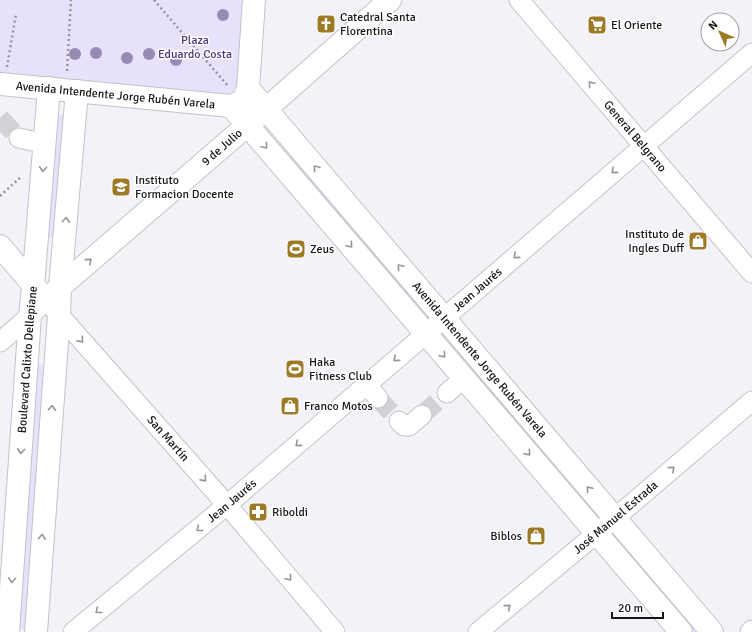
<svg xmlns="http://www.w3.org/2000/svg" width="752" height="632" font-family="Signika,sans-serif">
	<rect width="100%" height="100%" fill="#f3f2f8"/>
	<g fill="#e7e1fb">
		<path d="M 0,0 L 247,0 L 241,75 L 233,92 L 220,97 L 0,74 Z"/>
		<path d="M 55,114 L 67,115 L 58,238 L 46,237 Z"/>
		<path d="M 285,145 L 416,301 L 415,304 L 280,149 L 282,146 Z"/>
		<path d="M 460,350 L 592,506 L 590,509 L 456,354 L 457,351 Z"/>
		<path d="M 36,364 L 48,365 L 29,630 L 16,629 Z"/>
		<path d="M 632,551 L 702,632 L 690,632 L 627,556 L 629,552 Z"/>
	</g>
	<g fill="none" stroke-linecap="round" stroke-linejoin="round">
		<g stroke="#d2d1d6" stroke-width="19" stroke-dasharray="19 10" stroke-linecap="butt">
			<path d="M 0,118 L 19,138"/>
			<path d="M 378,398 L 399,421"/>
			<path d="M 422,415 L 447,393"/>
		</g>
		<g stroke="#c3c2c8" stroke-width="21">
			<g id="minor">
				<path id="s1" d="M 519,0 L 752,273"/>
				<path d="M 19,138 L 45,144"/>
				<path id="s2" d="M 0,342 L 30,316 L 46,300 L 227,505 L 335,632"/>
				<path d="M 367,385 L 378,398"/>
				<path d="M 447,393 L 464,378"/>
				<path d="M 399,421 L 404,426 L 409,426 L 422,415"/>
				<path id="s3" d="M 73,632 L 227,505 L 752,53"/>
				<path id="s4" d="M 478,632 L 615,518 L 752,401"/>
				<path d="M 750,632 L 752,630"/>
			</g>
		</g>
		<g stroke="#c3c2c8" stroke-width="24">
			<g id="major">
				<path id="s5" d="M 0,84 L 231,106 L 243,101 L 248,88 L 254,0"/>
				<path id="s6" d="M 248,88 L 712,632"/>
				<path d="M 231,106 L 681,632"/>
				<path id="s7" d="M 0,246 L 46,300 L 60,287 L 266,109 L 390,0"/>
				<path id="s8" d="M 8,632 L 30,316 L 33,286 L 49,88"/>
				<path d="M 36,632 L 59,315 L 60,287 L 77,91"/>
			</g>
		</g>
		<g stroke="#959498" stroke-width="2.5" stroke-dasharray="2 3" stroke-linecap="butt">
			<path d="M 154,0 L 228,86"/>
			<path d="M 7,67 L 16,14"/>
			<path d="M 67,71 L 71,0"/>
			<path d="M 0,196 L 22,176"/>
		</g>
		<use href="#minor" stroke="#fff" stroke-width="19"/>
		<use href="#major" stroke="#fff" stroke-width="22"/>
	</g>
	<g fill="#978ab3">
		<circle cx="223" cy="15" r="6"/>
		<circle cx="96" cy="53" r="6"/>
		<circle cx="75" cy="54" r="6"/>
		<circle cx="149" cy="54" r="6"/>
		<circle cx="127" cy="58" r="6"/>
		<circle cx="176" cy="60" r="6"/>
	</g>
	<defs><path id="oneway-chevron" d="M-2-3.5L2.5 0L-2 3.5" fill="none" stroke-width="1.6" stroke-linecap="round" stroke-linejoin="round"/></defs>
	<g stroke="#969697">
		<use href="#oneway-chevron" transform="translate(591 84) rotate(-131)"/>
		<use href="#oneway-chevron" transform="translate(265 146) rotate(50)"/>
		<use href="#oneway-chevron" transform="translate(316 168) rotate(-130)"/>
		<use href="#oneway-chevron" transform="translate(43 169) rotate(94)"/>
		<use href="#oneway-chevron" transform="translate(614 171) rotate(139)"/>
		<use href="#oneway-chevron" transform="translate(66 220) rotate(-85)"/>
		<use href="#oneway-chevron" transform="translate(350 245) rotate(50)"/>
		<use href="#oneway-chevron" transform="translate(516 256) rotate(139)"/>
		<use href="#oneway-chevron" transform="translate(89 261) rotate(-41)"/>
		<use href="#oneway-chevron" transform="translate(400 267) rotate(-130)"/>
		<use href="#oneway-chevron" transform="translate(81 340) rotate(48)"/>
		<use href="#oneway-chevron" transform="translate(443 355) rotate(49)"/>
		<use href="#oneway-chevron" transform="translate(396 359) rotate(139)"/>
		<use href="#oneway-chevron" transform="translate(52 408) rotate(-86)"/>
		<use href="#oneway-chevron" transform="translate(298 444) rotate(139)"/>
		<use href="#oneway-chevron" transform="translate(21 451) rotate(94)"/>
		<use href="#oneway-chevron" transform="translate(528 453) rotate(49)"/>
		<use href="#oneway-chevron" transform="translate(672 469) rotate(-41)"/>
		<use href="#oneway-chevron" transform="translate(204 479) rotate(48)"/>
		<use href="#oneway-chevron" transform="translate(589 489) rotate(-131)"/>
		<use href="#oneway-chevron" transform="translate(199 529) rotate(141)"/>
		<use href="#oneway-chevron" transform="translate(42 537) rotate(-86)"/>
		<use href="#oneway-chevron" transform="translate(289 578) rotate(50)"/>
		<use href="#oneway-chevron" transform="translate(12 580) rotate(94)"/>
		<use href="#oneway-chevron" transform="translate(508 607) rotate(-40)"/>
		<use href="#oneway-chevron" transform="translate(98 611) rotate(141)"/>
	</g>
	<defs>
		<g id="church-square" transform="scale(1)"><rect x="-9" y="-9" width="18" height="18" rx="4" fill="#9d7a26" stroke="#fff"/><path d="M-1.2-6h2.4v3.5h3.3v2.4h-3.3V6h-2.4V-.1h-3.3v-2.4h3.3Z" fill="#fff"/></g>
		<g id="supermarket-square" transform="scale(1)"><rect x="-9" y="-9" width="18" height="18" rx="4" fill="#9d7a26" stroke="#fff"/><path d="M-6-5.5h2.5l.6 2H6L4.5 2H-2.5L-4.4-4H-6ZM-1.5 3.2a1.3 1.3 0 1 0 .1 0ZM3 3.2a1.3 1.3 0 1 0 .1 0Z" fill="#fff"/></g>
		<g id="university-square" transform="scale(1)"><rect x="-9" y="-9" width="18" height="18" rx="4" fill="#9d7a26" stroke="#fff"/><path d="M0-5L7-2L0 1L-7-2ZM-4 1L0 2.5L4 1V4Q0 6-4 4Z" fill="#fff"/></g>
		<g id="shop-square" transform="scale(1)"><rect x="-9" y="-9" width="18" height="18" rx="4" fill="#9d7a26" stroke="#fff"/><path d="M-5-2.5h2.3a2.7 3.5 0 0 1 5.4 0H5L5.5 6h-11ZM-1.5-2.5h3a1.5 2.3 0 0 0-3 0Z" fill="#fff"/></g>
		<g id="stadium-square" transform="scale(1)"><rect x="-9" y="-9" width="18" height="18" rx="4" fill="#9d7a26" stroke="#fff"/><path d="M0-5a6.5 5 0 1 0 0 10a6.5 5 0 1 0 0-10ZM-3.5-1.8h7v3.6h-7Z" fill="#fff"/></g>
		<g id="pharmacy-square" transform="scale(1)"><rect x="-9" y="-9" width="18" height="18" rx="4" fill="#9d7a26" stroke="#fff"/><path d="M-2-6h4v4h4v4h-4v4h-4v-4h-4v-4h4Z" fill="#fff"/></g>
	</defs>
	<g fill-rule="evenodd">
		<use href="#church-square" x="326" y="24"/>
		<use href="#supermarket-square" x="597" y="25"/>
		<use href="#university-square" x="121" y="187"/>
		<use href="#shop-square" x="698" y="241"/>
		<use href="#stadium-square" x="296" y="249"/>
		<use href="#stadium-square" x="295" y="369"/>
		<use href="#shop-square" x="290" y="406"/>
		<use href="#pharmacy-square" x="258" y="512"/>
		<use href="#shop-square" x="536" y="536"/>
	</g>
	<g text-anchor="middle" stroke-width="3" stroke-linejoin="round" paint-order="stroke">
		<g font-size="12" fill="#161618" stroke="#fff" text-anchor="start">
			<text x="340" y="21">Catedral Santa<tspan x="340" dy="14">Florentina</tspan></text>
			<text x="611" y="29">El Oriente</text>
			<text x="135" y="184">Instituto<tspan x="135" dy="14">Formacion Docente</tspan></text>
			<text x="684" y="238" text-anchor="end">Instituto de<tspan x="684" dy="14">Ingles Duff</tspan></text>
			<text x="310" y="253">Zeus</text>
			<text x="309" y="366">Haka<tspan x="309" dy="14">Fitness Club</tspan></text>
			<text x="304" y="410">Franco Motos</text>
			<text x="272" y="516">Riboldi</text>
			<text x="522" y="540" text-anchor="end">Biblos</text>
		</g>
		<g font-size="12" fill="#4b357a" stroke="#fff">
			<text x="195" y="44">Plaza<tspan x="195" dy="14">Eduardo Costa</tspan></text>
		</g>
		<g font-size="12" fill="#161618" stroke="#fff">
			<text dy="4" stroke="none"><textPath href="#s5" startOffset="116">Avenida Intendente Jorge Rubén Varela</textPath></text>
			<text dy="4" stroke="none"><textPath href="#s1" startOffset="179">General Belgrano</textPath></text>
			<text dy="4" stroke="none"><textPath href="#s7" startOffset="304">9 de Julio</textPath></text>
			<text dy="4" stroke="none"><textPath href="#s3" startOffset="530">Jean Jaurés</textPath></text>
			<text dy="4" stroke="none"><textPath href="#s8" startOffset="273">Boulevard Calixto Dellepiane</textPath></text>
			<text dy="4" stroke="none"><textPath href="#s6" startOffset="357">Avenida Intendente Jorge Rubén Varela</textPath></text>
			<text dy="4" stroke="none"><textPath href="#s2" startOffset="247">San Martín</textPath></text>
			<text dy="4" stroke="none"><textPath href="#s3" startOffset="206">Jean Jaurés</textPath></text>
			<text dy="4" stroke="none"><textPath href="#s4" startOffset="179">José Manuel Estrada</textPath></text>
		</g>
	</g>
	<g transform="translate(720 32) rotate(315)"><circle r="19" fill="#ffffff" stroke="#a2a2a3"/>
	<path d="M0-3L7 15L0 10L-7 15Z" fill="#9d7a26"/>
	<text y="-6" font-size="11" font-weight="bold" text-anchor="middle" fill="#161618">N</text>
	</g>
	<path d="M612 612v6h51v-6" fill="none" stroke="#161618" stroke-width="2"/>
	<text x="618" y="612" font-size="12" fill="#161618" stroke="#ffffff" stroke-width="3" paint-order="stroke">20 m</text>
</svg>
